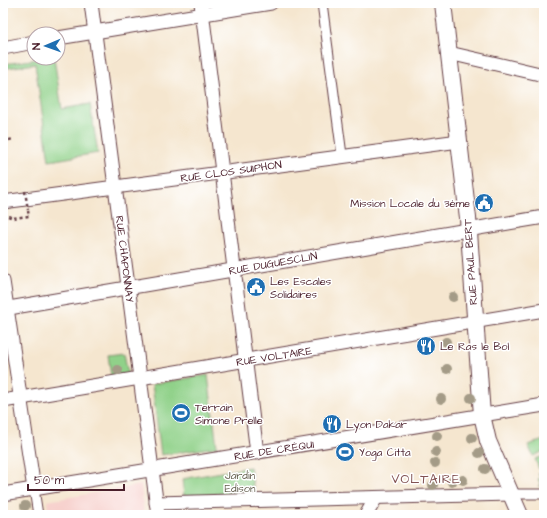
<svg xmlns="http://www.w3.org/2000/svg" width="547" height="518" font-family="'Architects Daughter',sans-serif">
	<rect width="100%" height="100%" fill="#fff"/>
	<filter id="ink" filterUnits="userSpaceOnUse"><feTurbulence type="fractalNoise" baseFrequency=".025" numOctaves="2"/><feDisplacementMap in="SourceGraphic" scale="8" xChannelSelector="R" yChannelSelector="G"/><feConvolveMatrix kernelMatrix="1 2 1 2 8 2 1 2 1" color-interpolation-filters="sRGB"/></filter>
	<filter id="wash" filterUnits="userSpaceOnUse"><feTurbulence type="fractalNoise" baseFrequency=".012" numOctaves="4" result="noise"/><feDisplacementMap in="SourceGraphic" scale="16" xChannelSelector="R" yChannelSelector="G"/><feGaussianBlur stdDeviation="0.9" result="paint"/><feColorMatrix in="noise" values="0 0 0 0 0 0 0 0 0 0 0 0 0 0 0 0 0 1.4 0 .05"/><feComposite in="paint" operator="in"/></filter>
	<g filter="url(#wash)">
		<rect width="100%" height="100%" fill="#f5e6cf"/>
		<path fill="#f7d0cc" d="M 141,485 L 144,515 L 49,515 L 47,501 Z"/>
		<g fill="#90d189" stroke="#6d785a">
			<path d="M 45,58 L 54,58 L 62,109 L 90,104 L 98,153 L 49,161 L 35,64 L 7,68 L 4,64 Z"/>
			<path d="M 124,353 L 128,374 L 111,376 L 108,355 Z"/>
			<path d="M 208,375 L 217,447 L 161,455 L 152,384 Z"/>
			<path d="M 544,440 L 544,451 L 533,456 L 528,445 Z"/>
			<path d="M 544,456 L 544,468 L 539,469 L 535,459 Z"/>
			<path d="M 250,467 L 254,492 L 184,496 L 182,479 Z"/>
			<path d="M 544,472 L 544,486 L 539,486 L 541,485 L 538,479 L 540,478 L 538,473 Z"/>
		</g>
	</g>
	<g filter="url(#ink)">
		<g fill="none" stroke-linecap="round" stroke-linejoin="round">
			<g stroke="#643d44" stroke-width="11">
				<g id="pedestrian">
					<path d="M 322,3 L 342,155"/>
					<path d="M 34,489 L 38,515"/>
					<path d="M 510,494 L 544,494"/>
				</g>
			</g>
			<g stroke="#643d44" stroke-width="15">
				<g id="minor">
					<path d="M 91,3 L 158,515"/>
					<path d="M 201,3 L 257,453"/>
					<path d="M 58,38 L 271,3"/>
					<path d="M 3,48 L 34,42"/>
					<path d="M 449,53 L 544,75"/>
					<path d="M 3,202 L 459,141"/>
					<path d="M 3,281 L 34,489"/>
					<path d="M 3,309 L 544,217"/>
					<path d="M 3,401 L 544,310"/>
					<path d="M 3,494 L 544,405"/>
					<path d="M 156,503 L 510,494"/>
					<path d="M 366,515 L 376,498"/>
				</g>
			</g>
			<g stroke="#643d44" stroke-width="18">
				<path id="tertiary" d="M 443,3 L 468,218 L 482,415 L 488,441 L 520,515"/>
			</g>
			<g stroke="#643d44" stroke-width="2.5" stroke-dasharray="3 3" stroke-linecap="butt">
				<path d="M 3,141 L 14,139"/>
				<path d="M 8,216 L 13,218 L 29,216 L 28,211"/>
				<path d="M 14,515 L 17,511"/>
			</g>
			<use href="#pedestrian" stroke="#fff" stroke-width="9"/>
			<use href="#minor" stroke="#fff" stroke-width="13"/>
			<use href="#tertiary" stroke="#fff" stroke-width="16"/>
			<path stroke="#643d44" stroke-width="2.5" stroke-dasharray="3 3" stroke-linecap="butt" d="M 25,191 L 28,210"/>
		</g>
		<g fill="#a49b87">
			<circle cx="453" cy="297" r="5"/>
			<circle cx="446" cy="342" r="5"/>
			<circle cx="447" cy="369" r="5"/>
			<circle cx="118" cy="370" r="5"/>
			<circle cx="471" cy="398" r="5"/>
			<circle cx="441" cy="399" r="5"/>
			<circle cx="437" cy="436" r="5"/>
			<circle cx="472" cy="438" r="5"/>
			<circle cx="436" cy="452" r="5"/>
			<circle cx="479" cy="453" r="5"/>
			<circle cx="435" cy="463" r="5"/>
			<circle cx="485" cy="469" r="5"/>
			<circle cx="463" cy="480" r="5"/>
			<circle cx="452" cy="482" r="5"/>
			<circle cx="433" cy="485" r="5"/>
			<circle cx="25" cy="506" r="5"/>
		</g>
	</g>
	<defs>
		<g id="civic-disc" transform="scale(1)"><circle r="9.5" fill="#1f6fb2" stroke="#fff"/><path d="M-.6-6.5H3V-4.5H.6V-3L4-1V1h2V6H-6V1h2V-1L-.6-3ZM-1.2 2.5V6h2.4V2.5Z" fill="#fff"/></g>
		<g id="restaurant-disc" transform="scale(1)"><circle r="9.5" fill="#1f6fb2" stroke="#fff"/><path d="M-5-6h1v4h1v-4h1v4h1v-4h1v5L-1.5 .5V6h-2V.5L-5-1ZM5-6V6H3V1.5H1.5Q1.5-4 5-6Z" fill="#fff"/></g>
		<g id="stadium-disc" transform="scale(1)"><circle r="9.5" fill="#1f6fb2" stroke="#fff"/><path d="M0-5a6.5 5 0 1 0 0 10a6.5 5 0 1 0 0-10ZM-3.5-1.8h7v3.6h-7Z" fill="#fff"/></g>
	</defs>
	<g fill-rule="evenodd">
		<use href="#civic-disc" x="484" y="203"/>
		<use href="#civic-disc" x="256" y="287"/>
		<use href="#restaurant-disc" x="426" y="346"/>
		<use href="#stadium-disc" x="181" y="413"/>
		<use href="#restaurant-disc" x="332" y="424"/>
		<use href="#stadium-disc" x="345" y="452"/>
	</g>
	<g text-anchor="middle" stroke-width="3" stroke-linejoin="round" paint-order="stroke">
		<g font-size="11" fill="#4a1f2b" stroke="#fff">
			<text transform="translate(231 171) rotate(-8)" y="4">RUE CLOS SUIPHON</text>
			<text transform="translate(125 259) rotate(83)" y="4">RUE CHAPONNAY</text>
			<text transform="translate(470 262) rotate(-94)" y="4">RUE PAUL BERT</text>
			<text transform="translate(273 263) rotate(-10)" y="4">RUE DUGUESCLIN</text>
			<text transform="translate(274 356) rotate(-9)" y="4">RUE VOLTAIRE</text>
			<text transform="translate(274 450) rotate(-9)" y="4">RUE DE CRÉQUI</text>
		</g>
		<g font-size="11" fill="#4a1f2b" stroke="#fff" text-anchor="start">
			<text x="470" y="207" text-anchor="end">Mission Locale du 3ème</text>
			<text x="270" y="285">Les Escales<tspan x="270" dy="13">Solidaires</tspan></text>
			<text x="440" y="350">Le Ras le Bol</text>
			<text x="195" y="411">Terrain<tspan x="195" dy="13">Simone Prelle</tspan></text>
			<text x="346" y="428">Lyon Dakar</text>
			<text x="359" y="456">Yoga Citta</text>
		</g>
		<g font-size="11" fill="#625d4c" stroke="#fff">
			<text x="240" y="479">Jardin<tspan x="240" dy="13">Edison</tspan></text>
		</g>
		<g font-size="13" letter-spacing="1" fill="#835353" stroke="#fff">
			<text x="426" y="483">VOLTAIRE</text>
		</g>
	</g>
	<rect width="547" height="518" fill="none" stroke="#fff" stroke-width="16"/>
	<g transform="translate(46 46) rotate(268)"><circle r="19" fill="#ffffff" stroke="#b7a5aa"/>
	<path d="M0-3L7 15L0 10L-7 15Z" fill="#1f6fb2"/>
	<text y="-6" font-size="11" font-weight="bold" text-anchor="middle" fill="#4a1f2b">N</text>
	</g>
	<path d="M28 484v6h96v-6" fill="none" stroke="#4a1f2b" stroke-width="2"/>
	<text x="34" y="484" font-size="12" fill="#4a1f2b" stroke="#ffffff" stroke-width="3" paint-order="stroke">50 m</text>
</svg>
